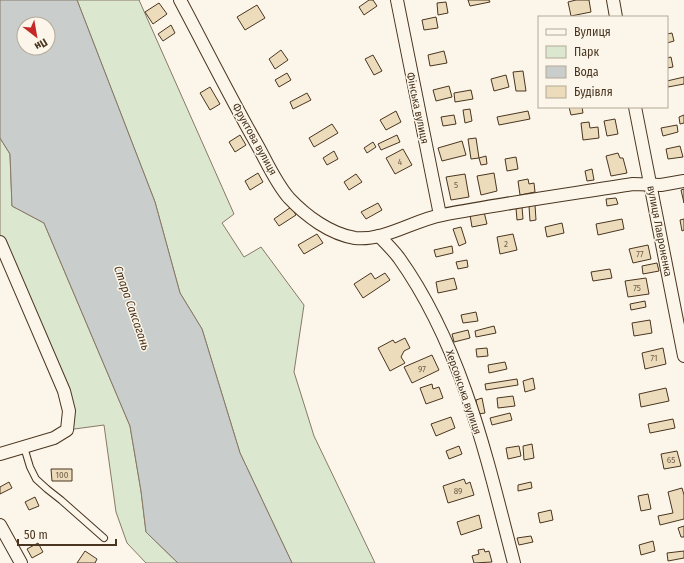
<svg xmlns="http://www.w3.org/2000/svg" width="684" height="563" font-family="'Fira Sans Condensed',sans-serif">
	<rect width="100%" height="100%" fill="#fbf6e9"/>
	<g fill="#dce7d0" stroke="#887966">
		<path d="M 77,0 L 139,0 L 234,214 L 222,223 L 244,257 L 261,247 L 304,305 L 294,372 L 314,436 L 375,563 L 292,563 L 240,453 L 202,329 L 180,293 L 155,202 Z"/>
		<path d="M 0,138 L 10,154 L 12,206 L 44,223 L 130,426 L 141,491 L 146,532 L 178,563 L 146,563 L 127,543 L 116,512 L 104,425 L 67,430 L 69,411 L 0,242 Z"/>
	</g>
	<path fill="#c9cecd" stroke="#887966" fill-rule="evenodd" d="M 0,0 L 77,0 L 155,202 L 180,293 L 202,329 L 240,453 L 292,563 L 178,563 L 146,532 L 141,491 L 130,426 L 44,223 L 12,206 L 10,154 L 0,138 ZM 24,24 L 48,24 L 48,48 L 24,48 Z"/>
	<g fill="#ecdcbc" stroke="#4a3520">
		<path d="M 369,0 L 373,0 L 377,6 L 364,15 L 359,7 Z"/>
		<path d="M 468,0 L 489,0 L 490,2 L 470,6 Z"/>
		<path d="M 576,0 L 589,0 L 591,12 L 571,16 L 568,2 Z"/>
		<path d="M 446,2 L 448,13 L 438,15 L 437,3 Z"/>
		<path d="M 159,3 L 167,14 L 153,24 L 145,12 Z"/>
		<path d="M 257,5 L 265,18 L 245,30 L 237,17 Z"/>
		<path d="M 436,17 L 438,28 L 424,30 L 422,20 Z"/>
		<path d="M 171,25 L 175,33 L 163,41 L 158,34 Z"/>
		<path d="M 672,33 L 674,41 L 667,43 L 667,34 Z"/>
		<path d="M 281,50 L 288,60 L 275,69 L 269,59 Z"/>
		<path d="M 444,51 L 447,63 L 430,66 L 428,55 Z"/>
		<path d="M 373,55 L 382,71 L 374,75 L 365,59 Z"/>
		<path d="M 671,57 L 673,67 L 667,68 L 667,58 Z"/>
		<path d="M 523,71 L 526,91 L 516,91 L 513,72 Z"/>
		<path d="M 287,73 L 291,80 L 279,87 L 275,80 Z"/>
		<path d="M 506,75 L 509,87 L 494,91 L 491,79 Z"/>
		<path d="M 684,77 L 684,84 L 668,87 L 667,81 Z"/>
		<path d="M 449,86 L 452,97 L 436,101 L 433,90 Z"/>
		<path d="M 210,87 L 220,104 L 210,110 L 200,93 Z"/>
		<path d="M 471,90 L 473,99 L 455,102 L 454,93 Z"/>
		<path d="M 307,93 L 311,100 L 293,109 L 290,102 Z"/>
		<path d="M 569,107 L 582,107 L 583,113 L 571,115 Z"/>
		<path d="M 470,109 L 472,121 L 465,123 L 463,110 Z"/>
		<path d="M 396,111 L 401,122 L 386,130 L 380,120 Z"/>
		<path d="M 528,111 L 530,119 L 499,125 L 497,117 Z"/>
		<path d="M 454,115 L 456,124 L 443,126 L 441,117 Z"/>
		<path d="M 684,115 L 684,123 L 680,124 L 679,117 Z"/>
		<path d="M 615,119 L 618,134 L 607,136 L 604,121 Z"/>
		<path d="M 589,122 L 590,128 L 598,127 L 599,138 L 583,140 L 581,123 Z"/>
		<path d="M 332,124 L 338,133 L 314,147 L 309,138 Z"/>
		<path d="M 677,125 L 678,132 L 663,136 L 661,128 Z"/>
		<path d="M 240,135 L 246,145 L 235,152 L 229,142 Z"/>
		<path d="M 397,135 L 400,142 L 381,150 L 378,144 Z"/>
		<path d="M 476,138 L 479,158 L 471,159 L 468,139 Z"/>
		<path d="M 462,141 L 466,155 L 442,161 L 438,148 Z"/>
		<path d="M 373,142 L 376,147 L 367,153 L 364,148 Z"/>
		<path d="M 680,146 L 683,157 L 668,159 L 666,149 Z"/>
		<path d="M 403,149 L 412,165 L 395,174 L 386,158 Z"/>
		<path d="M 334,151 L 338,159 L 327,165 L 323,158 Z"/>
		<path d="M 618,153 L 620,158 L 623,158 L 627,173 L 611,176 L 606,156 Z"/>
		<path d="M 486,156 L 487,164 L 481,165 L 479,158 Z"/>
		<path d="M 516,157 L 518,169 L 507,171 L 505,159 Z"/>
		<path d="M 592,169 L 594,180 L 587,181 L 585,171 Z"/>
		<path d="M 258,173 L 263,182 L 250,190 L 245,181 Z"/>
		<path d="M 494,173 L 497,191 L 481,195 L 477,176 Z"/>
		<path d="M 356,174 L 362,182 L 349,190 L 344,182 Z"/>
		<path d="M 465,174 L 469,197 L 451,200 L 446,177 Z"/>
		<path d="M 528,179 L 529,184 L 534,183 L 535,192 L 520,195 L 518,181 Z"/>
		<path d="M 684,189 L 684,203 L 681,190 Z"/>
		<path d="M 616,198 L 618,204 L 607,206 L 606,199 Z"/>
		<path d="M 378,203 L 382,210 L 366,219 L 361,212 Z"/>
		<path d="M 535,205 L 536,220 L 530,221 L 529,206 Z"/>
		<path d="M 291,207 L 296,215 L 279,226 L 274,219 Z"/>
		<path d="M 522,207 L 523,219 L 517,220 L 516,208 Z"/>
		<path d="M 484,212 L 487,224 L 472,227 L 470,215 Z"/>
		<path d="M 622,219 L 624,229 L 598,235 L 596,224 Z"/>
		<path d="M 684,219 L 684,230 L 682,231 L 680,220 Z"/>
		<path d="M 562,223 L 564,233 L 547,237 L 545,227 Z"/>
		<path d="M 461,227 L 466,243 L 459,246 L 453,229 Z"/>
		<path d="M 317,234 L 323,243 L 304,254 L 298,245 Z"/>
		<path d="M 513,234 L 517,250 L 500,254 L 497,237 Z"/>
		<path d="M 648,245 L 651,259 L 633,263 L 629,249 Z"/>
		<path d="M 452,246 L 453,253 L 436,257 L 434,250 Z"/>
		<path d="M 467,260 L 468,267 L 458,269 L 456,262 Z"/>
		<path d="M 657,263 L 659,271 L 643,274 L 642,266 Z"/>
		<path d="M 610,269 L 612,278 L 593,281 L 591,272 Z"/>
		<path d="M 371,273 L 375,279 L 385,273 L 390,280 L 363,298 L 354,284 Z"/>
		<path d="M 454,278 L 457,289 L 438,293 L 436,282 Z"/>
		<path d="M 646,278 L 649,294 L 628,297 L 625,281 Z"/>
		<path d="M 645,301 L 646,307 L 631,310 L 630,304 Z"/>
		<path d="M 476,312 L 478,321 L 463,323 L 461,315 Z"/>
		<path d="M 650,320 L 652,333 L 634,336 L 632,323 Z"/>
		<path d="M 494,326 L 496,333 L 476,337 L 475,331 Z"/>
		<path d="M 468,330 L 470,338 L 454,342 L 452,334 Z"/>
		<path d="M 405,338 L 410,348 L 404,351 L 401,357 L 405,363 L 390,371 L 378,348 L 393,340 L 395,343 Z"/>
		<path d="M 487,348 L 488,356 L 477,357 L 476,349 Z"/>
		<path d="M 663,348 L 666,364 L 645,369 L 642,353 Z"/>
		<path d="M 432,355 L 439,370 L 412,383 L 404,367 Z"/>
		<path d="M 505,362 L 507,369 L 489,373 L 488,365 Z"/>
		<path d="M 533,378 L 535,389 L 525,392 L 523,381 Z"/>
		<path d="M 517,379 L 518,385 L 486,390 L 485,384 Z"/>
		<path d="M 432,384 L 433,389 L 439,387 L 443,398 L 426,404 L 420,388 Z"/>
		<path d="M 666,388 L 669,401 L 641,407 L 639,394 Z"/>
		<path d="M 513,396 L 515,406 L 498,408 L 497,398 Z"/>
		<path d="M 482,398 L 485,413 L 478,414 L 476,400 Z"/>
		<path d="M 510,413 L 512,420 L 492,425 L 490,418 Z"/>
		<path d="M 451,417 L 455,428 L 436,436 L 431,424 Z"/>
		<path d="M 673,419 L 675,428 L 650,433 L 648,424 Z"/>
		<path d="M 532,444 L 534,458 L 524,460 L 523,446 Z"/>
		<path d="M 459,446 L 462,454 L 449,459 L 446,451 Z"/>
		<path d="M 519,446 L 521,456 L 508,459 L 506,448 Z"/>
		<path d="M 677,451 L 681,466 L 664,469 L 661,454 Z"/>
		<path d="M 51,469 L 72,469 L 72,481 L 52,481 Z"/>
		<path d="M 464,479 L 466,484 L 470,482 L 474,495 L 448,503 L 443,486 Z"/>
		<path d="M 9,482 L 12,488 L 0,494 L 0,487 Z"/>
		<path d="M 531,482 L 532,488 L 518,491 L 518,485 Z"/>
		<path d="M 682,488 L 684,495 L 684,519 L 660,525 L 658,516 L 673,513 L 668,492 Z"/>
		<path d="M 648,494 L 651,509 L 641,511 L 638,496 Z"/>
		<path d="M 35,497 L 39,506 L 29,510 L 25,502 Z"/>
		<path d="M 551,510 L 553,520 L 540,523 L 538,513 Z"/>
		<path d="M 479,515 L 482,528 L 461,535 L 457,522 Z"/>
		<path d="M 684,526 L 684,537 L 681,537 L 678,528 Z"/>
		<path d="M 531,536 L 533,542 L 519,545 L 517,538 Z"/>
		<path d="M 653,541 L 655,551 L 641,555 L 639,545 Z"/>
		<path d="M 38,543 L 43,552 L 32,558 L 27,549 Z"/>
		<path d="M 484,549 L 485,552 L 489,551 L 492,562 L 474,563 L 472,556 L 479,554 L 478,550 Z"/>
		<path d="M 85,551 L 97,559 L 95,563 L 77,563 Z"/>
		<path d="M 684,551 L 684,558 L 668,561 L 667,553 Z"/>
	</g>
	<g fill="none" stroke-linecap="round" stroke-linejoin="round">
		<g stroke="#4a3520" stroke-width="8">
			<path id="lane" d="M 24,447 L 30,467 L 36,479 L 47,489 L 61,500 L 104,538"/>
		</g>
		<g stroke="#4a3520" stroke-width="14">
			<g id="street">
				<path d="M 180,0 C 205,47 229,95 255,141 C 266,160 275,182 289,198 C 306,216 330,234 355,238 C 385,241 414,220 442,215 C 505,203 570,194 633,184 L 661,185 L 684,181"/>
				<path d="M 397,0 L 440,215"/>
				<path d="M 613,0 L 616,17"/>
				<path d="M 635,107 L 684,356"/>
				<path d="M 379,236 C 386,243 393,250 399,258 C 463,348 487,459 514,563"/>
				<path d="M 0,242 L 64,391 L 69,411 L 67,430 L 54,438 L 0,454"/>
				<path d="M 0,525 L 21,563"/>
			</g>
		</g>
		<use href="#lane" stroke="#fbf6e9" stroke-width="6"/>
		<use href="#street" stroke="#fbf6e9" stroke-width="12"/>
	</g>
	<g text-anchor="middle" stroke-width="3" stroke-linejoin="round" paint-order="stroke">
		<g font-size="9" fill="#725f47">
			<text x="400" y="165">4</text>
			<text x="456" y="188">5</text>
			<text x="506" y="247">2</text>
			<text x="640" y="257">77</text>
			<text x="637" y="291">75</text>
			<text x="654" y="361">71</text>
			<text x="422" y="372">97</text>
			<text x="671" y="463">65</text>
			<text x="62" y="478">100</text>
			<text x="458" y="494">89</text>
		</g>
		<g font-size="11" fill="#4a3520" stroke="#fbf6e9">
			<text transform="translate(418 108) rotate(78)" y="4">Фінська вулиця</text>
			<text transform="translate(255 139) rotate(61)" y="4">Фруктова вулиця</text>
			<text transform="translate(660 231) rotate(79)" y="4">вулиця Лавроненка</text>
			<text transform="translate(464 392) rotate(71)" y="4">Херсонська вулиця</text>
		</g>
		<g font-size="12" font-style="italic" fill="#4a3520" stroke="#fbf6e9">
			<text transform="translate(132 308) rotate(71)" y="4">Стара Саксагань</text>
		</g>
	</g>
	<rect x="538" y="16" width="130" height="92" fill="#fbf6e9" stroke="#b4a999"/>
	<rect x="546" y="29" width="20" height="6" fill="#fbf6e9" stroke="#b4a999"/>
	<text x="574" y="36" font-size="12" fill="#4a3520">Вулиця</text>
	<rect x="546" y="46" width="20" height="12" fill="#dce7d0" stroke="#b4a999"/>
	<text x="574" y="56" font-size="12" fill="#4a3520">Парк</text>
	<rect x="546" y="66" width="20" height="12" fill="#c9cecd" stroke="#b4a999"/>
	<text x="574" y="76" font-size="12" fill="#4a3520">Вода</text>
	<rect x="546" y="86" width="20" height="12" fill="#ecdcbc" stroke="#b4a999"/>
	<text x="574" y="96" font-size="12" fill="#4a3520">Будівля</text>
	<g transform="translate(36 36) rotate(149)"><circle r="19" fill="#fbf6e9" stroke="#b4a999"/>
	<path d="M0-3L7 15L0 10L-7 15Z" fill="#c62828"/>
	<text y="-6" font-size="11" font-weight="bold" text-anchor="middle" fill="#4a3520">Пн</text>
	</g>
	<path d="M18 539v6h98v-6" fill="none" stroke="#4a3520" stroke-width="2"/>
	<text x="24" y="539" font-size="12" fill="#4a3520" stroke="#fbf6e9" stroke-width="3" paint-order="stroke">50 m</text>
</svg>
